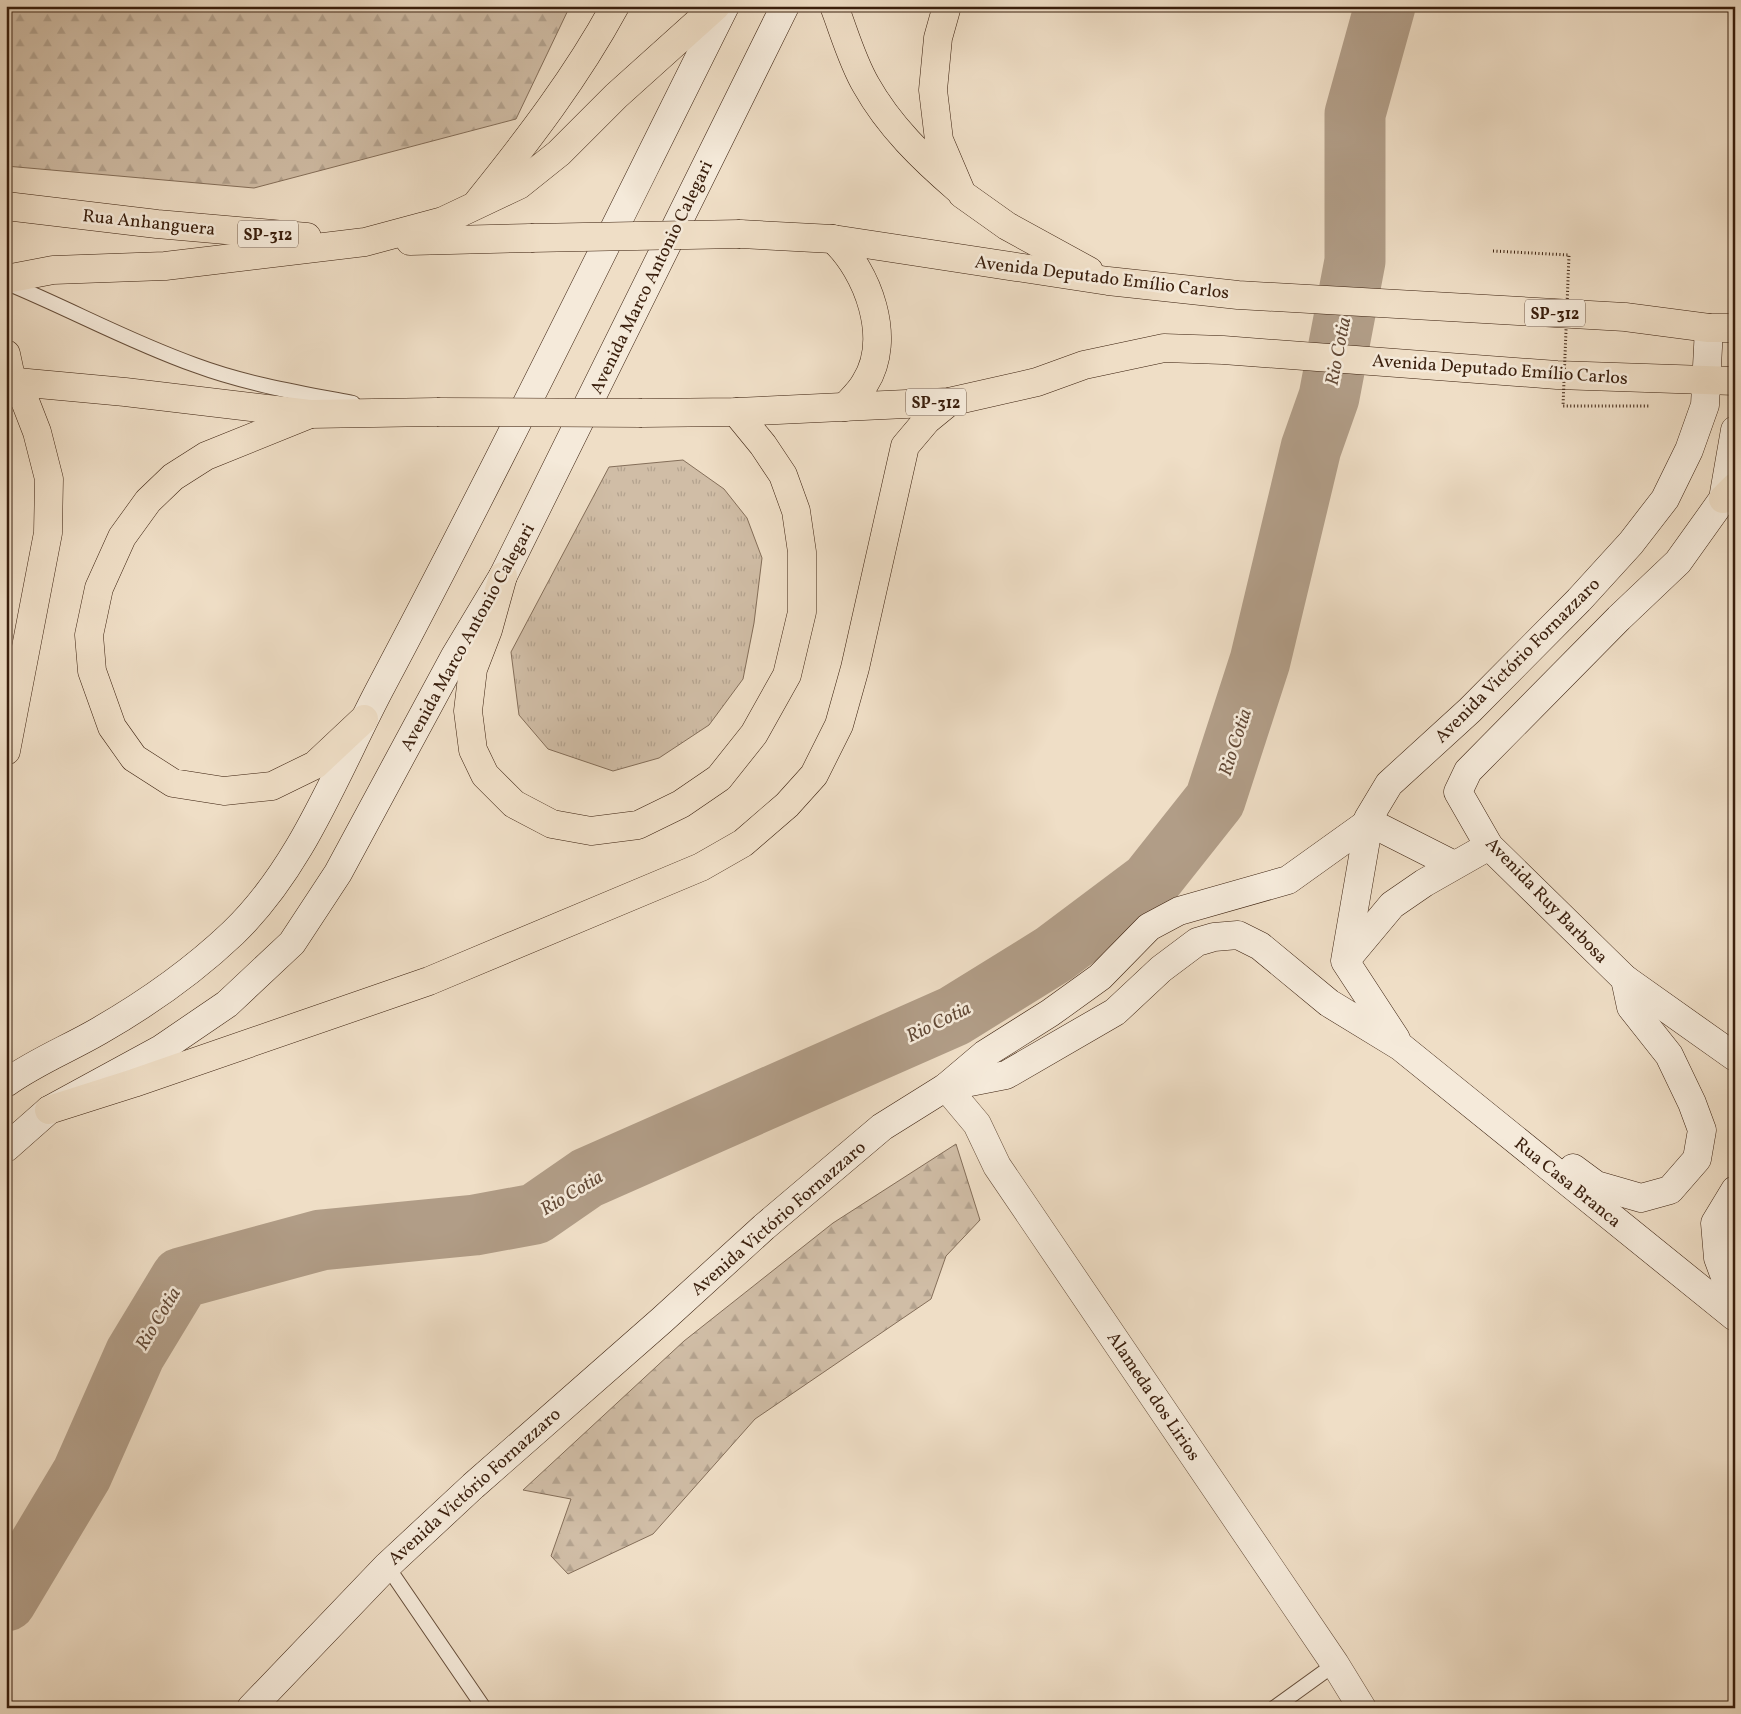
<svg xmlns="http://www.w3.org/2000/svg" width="1741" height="1714" font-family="Vollkorn,serif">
	<defs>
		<pattern id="grass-tufts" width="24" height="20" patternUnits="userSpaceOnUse" patternTransform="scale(1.25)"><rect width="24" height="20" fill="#d0bda6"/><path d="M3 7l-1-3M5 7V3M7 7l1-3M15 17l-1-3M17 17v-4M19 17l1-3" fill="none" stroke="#b3a28e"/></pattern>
		<pattern id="forest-firs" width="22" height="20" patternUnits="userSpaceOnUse" patternTransform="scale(1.25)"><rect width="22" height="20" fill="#d0bda6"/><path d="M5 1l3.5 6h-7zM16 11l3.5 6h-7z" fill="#b3a28e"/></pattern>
	</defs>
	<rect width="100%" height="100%" fill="#efdec6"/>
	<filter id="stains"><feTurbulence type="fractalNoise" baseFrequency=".004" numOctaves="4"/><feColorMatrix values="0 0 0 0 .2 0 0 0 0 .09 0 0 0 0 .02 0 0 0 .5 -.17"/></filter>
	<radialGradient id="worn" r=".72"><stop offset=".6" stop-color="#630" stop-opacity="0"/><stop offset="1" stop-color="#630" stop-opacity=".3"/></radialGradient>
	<path fill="url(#grass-tufts)" stroke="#846e59" d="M 683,460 L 724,489 L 747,518 L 762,558 L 754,623 L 743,679 L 709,725 L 659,758 L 613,771 L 548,749 L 519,715 L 511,652 L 609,467 Z"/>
	<g fill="url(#forest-firs)" stroke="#846e59">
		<path d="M 6,6 L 570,6 L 516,119 L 254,188 L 6,166 Z"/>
		<path d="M 956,1144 L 980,1220 L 946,1256 L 931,1299 L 755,1419 L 653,1534 L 568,1574 L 551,1556 L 571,1499 L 523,1490 L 684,1341 L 833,1223 Z"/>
	</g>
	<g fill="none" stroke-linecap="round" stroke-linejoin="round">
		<path stroke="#b19d87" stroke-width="61" d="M 6,1601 L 82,1474 L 135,1354 L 181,1278 L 321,1240 L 475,1225 L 535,1214 L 587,1178 L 954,1016 L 1054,954 L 1150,882 L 1215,800 L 1260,661 L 1311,448 L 1329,397 L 1355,261 L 1355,114 L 1385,6"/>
		<g stroke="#664e3a" stroke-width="16">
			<g id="lane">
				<path d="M 7,283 C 70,309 130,342 195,365 C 246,384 300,393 353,403"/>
				<path d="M 387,1566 L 484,1708"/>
				<path d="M 1274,1708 L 1335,1664"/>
			</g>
		</g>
		<g stroke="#664e3a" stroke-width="29">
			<path id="street" d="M 946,1087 L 977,1124 L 997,1166 L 1335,1664 L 1362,1708"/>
		</g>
		<g stroke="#391e0c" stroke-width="29">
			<g id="secondary">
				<path d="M 1735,430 L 1723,499 L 1678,562 L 1619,618 L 1468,771 L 1458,792 L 1489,846 L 1625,979 L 1735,1057"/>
				<path d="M 1346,960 L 1392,905 L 1424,883 L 1489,846"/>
				<path d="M 1396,1039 L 1345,961 L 1369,822 L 1368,819 L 1389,784 L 1470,710 L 1579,600 L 1631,543 L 1665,499 L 1689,450 L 1705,405 L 1709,328"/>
				<path d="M 6,1083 C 35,1062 68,1049 99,1031 C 146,1004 193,971 233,933 C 303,866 338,767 383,683 C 501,460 612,232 725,6"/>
				<path d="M 950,1086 L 1006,1075 L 1115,1012 L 1161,969 L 1197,942 L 1214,937 L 1238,935 L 1260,946 L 1329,1003 L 1401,1047 L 1735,1317"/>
				<path d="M 6,1148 L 49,1110 L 161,1049 L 227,1004 L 292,943 L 338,873 L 455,656 L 503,576 L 785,6"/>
				<path d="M 1573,1168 L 1596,1185 L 1641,1198 L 1670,1190 L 1697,1159 L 1702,1130 L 1692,1103 L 1669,1055 L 1631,1007 L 1625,979"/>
				<path d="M 1735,1190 L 1715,1223 L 1718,1258 L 1735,1304"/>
				<path d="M 251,1708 L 387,1566 L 473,1486 L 662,1320 L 764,1227 L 882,1127 L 946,1087 L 985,1054 L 1050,1013 L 1100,977 L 1149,927 L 1179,911 L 1288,880 L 1369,822 L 1454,865"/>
			</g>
		</g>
		<g stroke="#391e0c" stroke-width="29">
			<g id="primary">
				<path d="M 834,6 C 844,32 852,61 866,85 C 889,126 923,159 958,189"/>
				<path d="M 947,6 L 938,38 L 933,90 L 939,140 L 962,194 L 1007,226 L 1089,271"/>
				<path d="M 478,202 C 528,140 577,76 615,6"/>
				<path d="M 6,206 L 157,224 L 307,237"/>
				<path d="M 740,234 L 833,239 L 1108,281 L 1238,295 L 1625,317 L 1709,328 L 1735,328"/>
				<path d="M 833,239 C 868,271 893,339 865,383 C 860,392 852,399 845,407"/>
				<path d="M 410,241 L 531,238"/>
				<path d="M 6,279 L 53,270 L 165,266 L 365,242 L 443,221 L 519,185 L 559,153 L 616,96 L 716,6"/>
				<path d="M 6,354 L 12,382 L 25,401 L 37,432 L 49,479 L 48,533 L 6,751"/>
				<path d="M 6,381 L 125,392 L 310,414 L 437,412"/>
				<path d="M 642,413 L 736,412 L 949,402 L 1037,382 L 1084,365 L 1164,348 L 1223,350 L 1557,375 L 1735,381"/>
				<path d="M 310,414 L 206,456 L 173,477 L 148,501 L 122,537 L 99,588 L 89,635 L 92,671 L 112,727 L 134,758 L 173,783 L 224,791 L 272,786 L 315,765 L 364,719"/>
				<path d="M 1723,499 L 1735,487"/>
				<path d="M 503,576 L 488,630 L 473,669 L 468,711 L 473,750 L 485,775 L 514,804 L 552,824 L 591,831 L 638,825 L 681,804 L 719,778 L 754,734 L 787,675 L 802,612 L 802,552 L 796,511 L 783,475 L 763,445 L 736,412"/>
				<path d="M 49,1110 L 134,1083 L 429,981 L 701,867 L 743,843 L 787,805 L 814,775 L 839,725 L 855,668 L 905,446 L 927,420 L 949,402"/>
			</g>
		</g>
		<use href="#lane" stroke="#f5eada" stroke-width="14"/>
		<use href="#street" stroke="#f5eada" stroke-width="28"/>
		<use href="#secondary" stroke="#f5eada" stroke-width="28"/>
		<use href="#primary" stroke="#efdec6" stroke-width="28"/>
		<g stroke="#391e0c" stroke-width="29" stroke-linecap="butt">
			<g id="primary-bridge">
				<path d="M 531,238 L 740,234"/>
				<path d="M 437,412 L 642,413"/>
			</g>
		</g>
		<path stroke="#391e0c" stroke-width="3" stroke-dasharray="1 2.5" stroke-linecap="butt" d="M 1493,251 L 1569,255 L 1563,406 L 1650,406"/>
		<use href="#primary-bridge" stroke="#efdec6" stroke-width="28"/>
	</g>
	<g text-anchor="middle" stroke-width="5" stroke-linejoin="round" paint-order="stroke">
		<g fill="#f5eada" stroke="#715b4a" stroke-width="1">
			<rect x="238" y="220.5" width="60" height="27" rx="4"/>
			<rect x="1525" y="299.5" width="60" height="27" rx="4"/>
			<rect x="906" y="388.5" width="60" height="27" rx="4"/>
		</g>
		<g font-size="16" font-weight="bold" fill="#391e0c">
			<text x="268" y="240">SP-312</text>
			<text x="1555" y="319">SP-312</text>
			<text x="936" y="408">SP-312</text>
		</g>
		<g font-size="18" fill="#391e0c" stroke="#f5eada">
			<text transform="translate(149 222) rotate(6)" y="6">Rua Anhanguera</text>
			<text transform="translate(651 277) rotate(-64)" y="6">Avenida Marco Antonio Calegari</text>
			<text transform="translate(1102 277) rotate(7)" y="6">Avenida Deputado Emílio Carlos</text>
			<text transform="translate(1500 369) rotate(4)" y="6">Avenida Deputado Emílio Carlos</text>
			<text transform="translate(467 637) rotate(-61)" y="6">Avenida Marco Antonio Calegari</text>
			<text transform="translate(1517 660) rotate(-45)" y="6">Avenida Victório Fornazzaro</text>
			<text transform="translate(1547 900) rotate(46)" y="6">Avenida Ruy Barbosa</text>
			<text transform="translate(1568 1182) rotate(39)" y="6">Rua Casa Branca</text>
			<text transform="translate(778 1218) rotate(-41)" y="6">Avenida Victório Fornazzaro</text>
			<text transform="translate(1154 1396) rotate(56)" y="6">Alameda dos Lirios</text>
			<text transform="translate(474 1486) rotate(-42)" y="6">Avenida Victório Fornazzaro</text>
		</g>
		<g font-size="19" font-style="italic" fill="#634a37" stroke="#f5eada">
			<text transform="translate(1337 351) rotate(-79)" y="7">Rio Cotia</text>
			<text transform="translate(1234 742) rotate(-72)" y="7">Rio Cotia</text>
			<text transform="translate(938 1021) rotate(-26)" y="7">Rio Cotia</text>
			<text transform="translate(571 1192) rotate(-31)" y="7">Rio Cotia</text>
			<text transform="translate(157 1318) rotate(-59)" y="7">Rio Cotia</text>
		</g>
	</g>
	<rect width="1741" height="1714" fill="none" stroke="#efdec6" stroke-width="25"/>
	<rect x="8" y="8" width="1726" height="1699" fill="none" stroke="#391e0c" stroke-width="2.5"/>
	<rect x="12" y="12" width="1716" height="1689" fill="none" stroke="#391e0c"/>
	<rect width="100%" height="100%" filter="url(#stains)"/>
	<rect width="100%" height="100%" fill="url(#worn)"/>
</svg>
